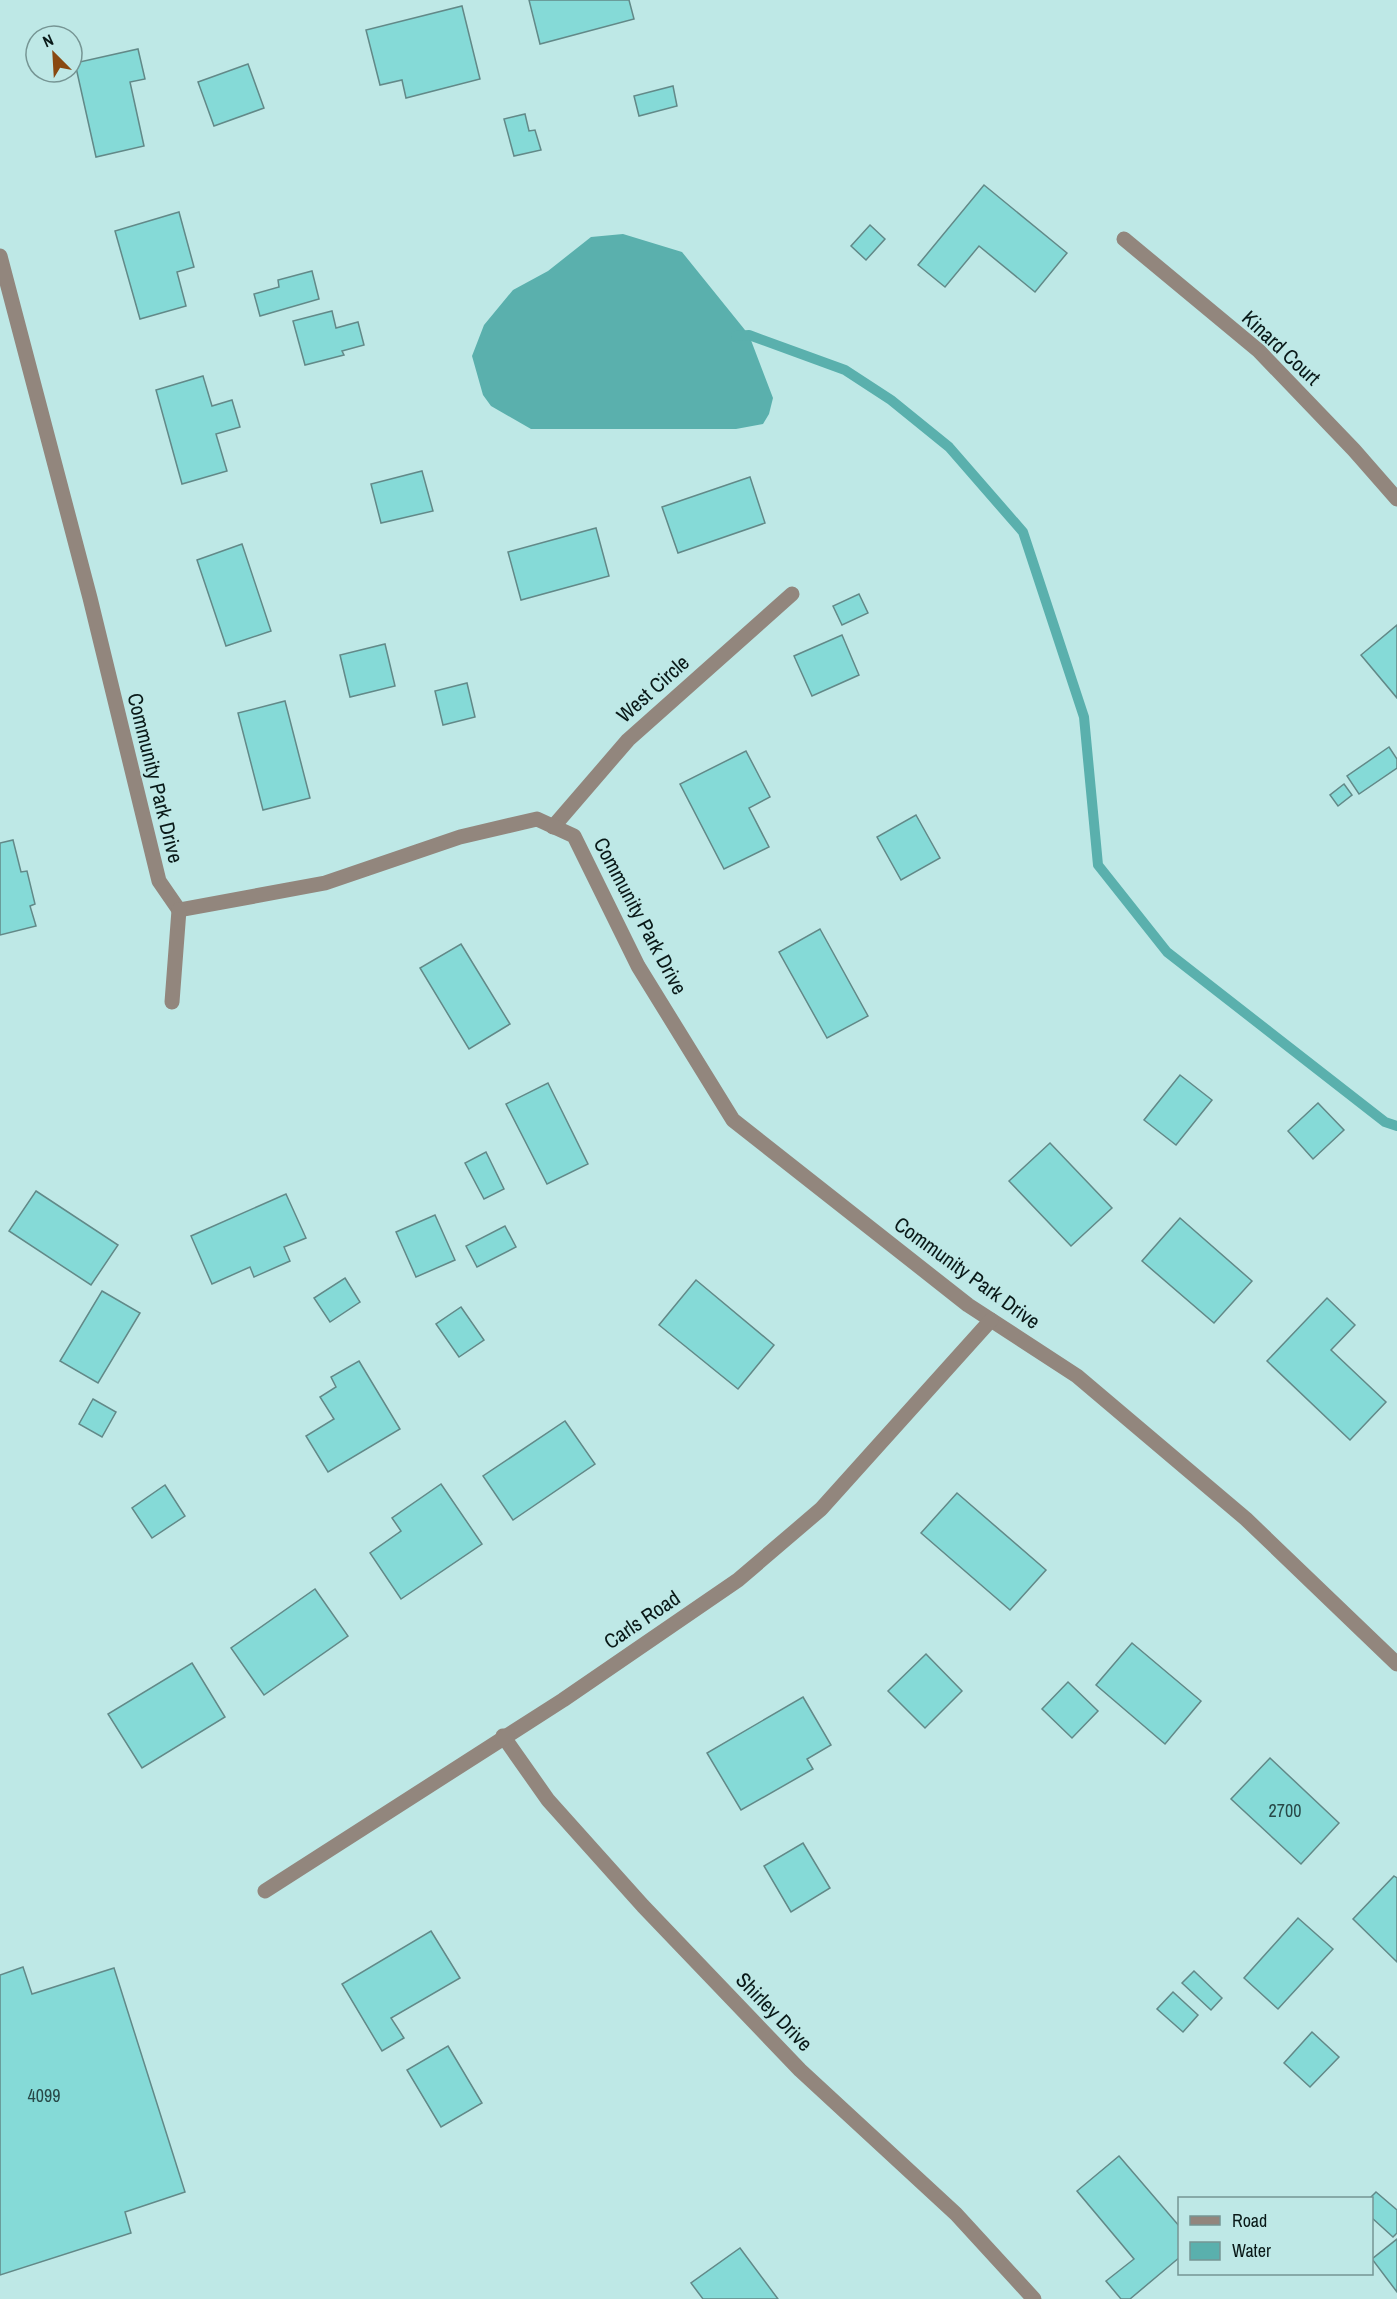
<svg xmlns="http://www.w3.org/2000/svg" width="1397" height="2299" font-family="'Archivo Narrow',sans-serif">
	<rect width="100%" height="100%" fill="#bee8e6"/>
	<path fill="#5ab0ad" d="M 623,234 L 682,252 L 749,335 L 773,398 L 769,414 L 763,424 L 736,429 L 531,429 L 491,406 L 483,395 L 472,356 L 484,325 L 513,290 L 548,271 L 591,237 Z"/>
	<g fill="none" stroke-linecap="round" stroke-linejoin="round">
		<path stroke="#5ab0ad" stroke-width="10" d="M 736,336 L 749,335 L 845,370 L 891,400 L 949,447 L 1023,532 L 1084,717 L 1098,865 L 1167,952 L 1385,1122 L 1397,1126"/>
	</g>
	<g fill="#85dad7" stroke="#628988" stroke-width="1.5">
		<path d="M 529,0 L 629,0 L 634,19 L 540,44 Z"/>
		<path d="M 462,6 L 480,79 L 406,98 L 402,80 L 380,85 L 366,30 Z"/>
		<path d="M 138,49 L 145,79 L 130,82 L 144,146 L 96,157 L 75,63 Z"/>
		<path d="M 248,64 L 264,108 L 214,126 L 198,82 Z"/>
		<path d="M 673,86 L 677,106 L 639,116 L 634,96 Z"/>
		<path d="M 525,114 L 529,131 L 535,130 L 541,150 L 514,156 L 504,119 Z"/>
		<path d="M 984,185 L 1067,253 L 1035,292 L 979,246 L 945,287 L 918,265 Z"/>
		<path d="M 179,212 L 194,267 L 177,272 L 186,306 L 140,319 L 115,231 Z"/>
		<path d="M 870,225 L 885,239 L 866,260 L 851,246 Z"/>
		<path d="M 312,271 L 319,299 L 260,316 L 254,294 L 279,287 L 278,280 Z"/>
		<path d="M 332,311 L 336,328 L 358,322 L 364,345 L 342,351 L 344,355 L 305,365 L 293,321 Z"/>
		<path d="M 203,376 L 212,406 L 232,400 L 240,427 L 216,434 L 227,471 L 182,484 L 156,390 Z"/>
		<path d="M 422,471 L 433,511 L 381,523 L 371,484 Z"/>
		<path d="M 750,477 L 765,523 L 678,553 L 662,507 Z"/>
		<path d="M 596,528 L 609,576 L 521,600 L 508,552 Z"/>
		<path d="M 242,544 L 271,631 L 226,646 L 197,560 Z"/>
		<path d="M 859,594 L 868,613 L 842,625 L 833,606 Z"/>
		<path d="M 1397,625 L 1397,698 L 1361,655 Z"/>
		<path d="M 842,635 L 859,675 L 812,696 L 794,656 Z"/>
		<path d="M 385,644 L 395,686 L 350,697 L 340,655 Z"/>
		<path d="M 467,683 L 475,717 L 443,725 L 435,691 Z"/>
		<path d="M 285,701 L 310,798 L 263,810 L 238,713 Z"/>
		<path d="M 1389,747 L 1397,759 L 1397,768 L 1359,794 L 1347,776 Z"/>
		<path d="M 746,751 L 770,797 L 749,808 L 769,847 L 724,869 L 680,784 Z"/>
		<path d="M 1344,784 L 1352,795 L 1338,806 L 1330,795 Z"/>
		<path d="M 916,815 L 940,858 L 901,880 L 877,837 Z"/>
		<path d="M 13,840 L 21,872 L 27,871 L 35,904 L 30,906 L 36,926 L 0,935 L 0,843 Z"/>
		<path d="M 820,929 L 868,1016 L 827,1038 L 779,952 Z"/>
		<path d="M 461,944 L 510,1024 L 469,1049 L 420,968 Z"/>
		<path d="M 1180,1075 L 1212,1100 L 1176,1145 L 1144,1120 Z"/>
		<path d="M 548,1083 L 588,1164 L 547,1184 L 506,1104 Z"/>
		<path d="M 1318,1103 L 1344,1130 L 1313,1159 L 1288,1131 Z"/>
		<path d="M 1050,1143 L 1112,1208 L 1071,1246 L 1009,1181 Z"/>
		<path d="M 486,1152 L 504,1189 L 484,1199 L 465,1163 Z"/>
		<path d="M 36,1191 L 118,1245 L 91,1285 L 9,1231 Z"/>
		<path d="M 286,1194 L 306,1238 L 284,1247 L 290,1261 L 254,1277 L 250,1267 L 212,1284 L 191,1236 Z"/>
		<path d="M 435,1215 L 455,1260 L 416,1277 L 396,1232 Z"/>
		<path d="M 1180,1218 L 1252,1281 L 1214,1323 L 1142,1261 Z"/>
		<path d="M 505,1226 L 516,1247 L 477,1267 L 466,1246 Z"/>
		<path d="M 345,1278 L 360,1302 L 330,1322 L 314,1298 Z"/>
		<path d="M 696,1280 L 774,1345 L 738,1389 L 659,1325 Z"/>
		<path d="M 102,1291 L 140,1313 L 98,1383 L 60,1361 Z"/>
		<path d="M 1327,1298 L 1355,1325 L 1331,1350 L 1386,1402 L 1350,1440 L 1267,1361 Z"/>
		<path d="M 461,1307 L 484,1340 L 459,1357 L 436,1324 Z"/>
		<path d="M 359,1361 L 400,1429 L 328,1472 L 306,1436 L 334,1419 L 320,1397 L 336,1387 L 331,1377 Z"/>
		<path d="M 93,1399 L 116,1412 L 102,1437 L 79,1424 Z"/>
		<path d="M 565,1421 L 595,1464 L 513,1520 L 483,1476 Z"/>
		<path d="M 441,1484 L 482,1544 L 401,1599 L 370,1553 L 401,1531 L 392,1518 Z"/>
		<path d="M 165,1485 L 185,1516 L 152,1538 L 132,1508 Z"/>
		<path d="M 957,1493 L 1046,1570 L 1010,1610 L 921,1533 Z"/>
		<path d="M 315,1589 L 348,1636 L 264,1695 L 231,1648 Z"/>
		<path d="M 1132,1643 L 1201,1701 L 1165,1744 L 1096,1685 Z"/>
		<path d="M 926,1654 L 962,1691 L 925,1728 L 888,1691 Z"/>
		<path d="M 192,1663 L 225,1717 L 142,1768 L 108,1714 Z"/>
		<path d="M 1068,1682 L 1098,1711 L 1072,1738 L 1042,1709 Z"/>
		<path d="M 803,1697 L 831,1745 L 807,1759 L 813,1769 L 741,1810 L 707,1753 Z"/>
		<path d="M 1270,1758 L 1339,1823 L 1301,1864 L 1231,1799 Z"/>
		<path d="M 803,1843 L 830,1888 L 791,1912 L 764,1866 Z"/>
		<path d="M 1394,1876 L 1397,1878 L 1397,1962 L 1353,1919 Z"/>
		<path d="M 1298,1918 L 1333,1949 L 1278,2009 L 1244,1978 Z"/>
		<path d="M 431,1931 L 460,1978 L 391,2018 L 404,2038 L 382,2051 L 342,1984 Z"/>
		<path d="M 23,1967 L 32,1994 L 114,1968 L 185,2192 L 125,2212 L 131,2233 L 0,2275 L 0,1975 Z"/>
		<path d="M 1194,1971 L 1222,1998 L 1211,2010 L 1182,1983 Z"/>
		<path d="M 1173,1992 L 1198,2015 L 1183,2032 L 1157,2009 Z"/>
		<path d="M 1312,2032 L 1339,2057 L 1310,2087 L 1284,2063 Z"/>
		<path d="M 448,2046 L 482,2103 L 441,2127 L 407,2070 Z"/>
		<path d="M 1119,2156 L 1180,2227 L 1180,2257 L 1130,2299 L 1121,2299 L 1106,2281 L 1134,2259 L 1077,2191 Z"/>
		<path d="M 1376,2192 L 1397,2210 L 1397,2233 L 1393,2237 L 1372,2218 L 1370,2198 Z"/>
		<path d="M 1397,2239 L 1397,2292 L 1372,2259 Z"/>
		<path d="M 740,2248 L 778,2299 L 703,2299 L 691,2283 Z"/>
	</g>
	<g fill="none" stroke-linecap="round" stroke-linejoin="round">
		<g stroke="#92867d" stroke-width="15">
			<path d="M 1124,239 L 1259,351 L 1354,450 L 1397,499"/>
			<path d="M 0,256 L 90,598 L 159,881 L 179,910"/>
			<path d="M 553,827 L 628,740 L 792,594"/>
			<path d="M 179,910 L 325,883 L 460,837 L 537,819 L 574,836 L 638,966 L 733,1120 L 968,1305 L 1077,1376 L 1246,1519 L 1397,1664"/>
			<path d="M 172,1002 L 179,910"/>
			<path d="M 503,1736 L 548,1800 L 643,1906 L 800,2070 L 956,2214 L 1034,2299"/>
			<path d="M 265,1891 L 563,1700 L 738,1580 L 821,1509 L 991,1320"/>
		</g>
	</g>
	<g text-anchor="middle" stroke-width="4.5" stroke-linejoin="round" paint-order="stroke">
		<g font-size="18" fill="#284948">
			<text x="1285" y="1817">2700</text>
			<text x="44" y="2102">4099</text>
		</g>
		<g font-size="21" fill="#091918" stroke="#bee8e6">
			<text transform="translate(1281 348) rotate(43)" y="7">Kinard Court</text>
			<text transform="translate(653 689) rotate(-42)" y="7">West Circle</text>
			<text transform="translate(155 778) rotate(76)" y="7">Community Park Drive</text>
			<text transform="translate(640 916) rotate(62)" y="7">Community Park Drive</text>
			<text transform="translate(967 1273) rotate(36)" y="7">Community Park Drive</text>
			<text transform="translate(642 1620) rotate(-34)" y="7">Carls Road</text>
			<text transform="translate(774 2012) rotate(46)" y="7">Shirley Drive</text>
		</g>
	</g>
	<rect x="1178" y="2197" width="195" height="78" fill="#bee8e6" stroke="#769594" stroke-width="1.5"/>
	<rect x="1190" y="2216" width="30" height="9" fill="#92867d" stroke="#769594" stroke-width="1.5"/>
	<text x="1232" y="2227" font-size="18" fill="#091918">Road</text>
	<rect x="1190" y="2242" width="30" height="18" fill="#5ab0ad" stroke="#769594" stroke-width="1.5"/>
	<text x="1232" y="2257" font-size="18" fill="#091918">Water</text>
	<g transform="translate(54 54) rotate(336)"><circle r="28" fill="#bee8e6" stroke="#769594" stroke-width="1.5"/>
	<path d="M0-4.5L10 22L0 15L-10 22Z" fill="#894911"/>
	<text y="-9" font-size="16" font-weight="bold" text-anchor="middle" fill="#091918">N</text>
	</g>
</svg>
